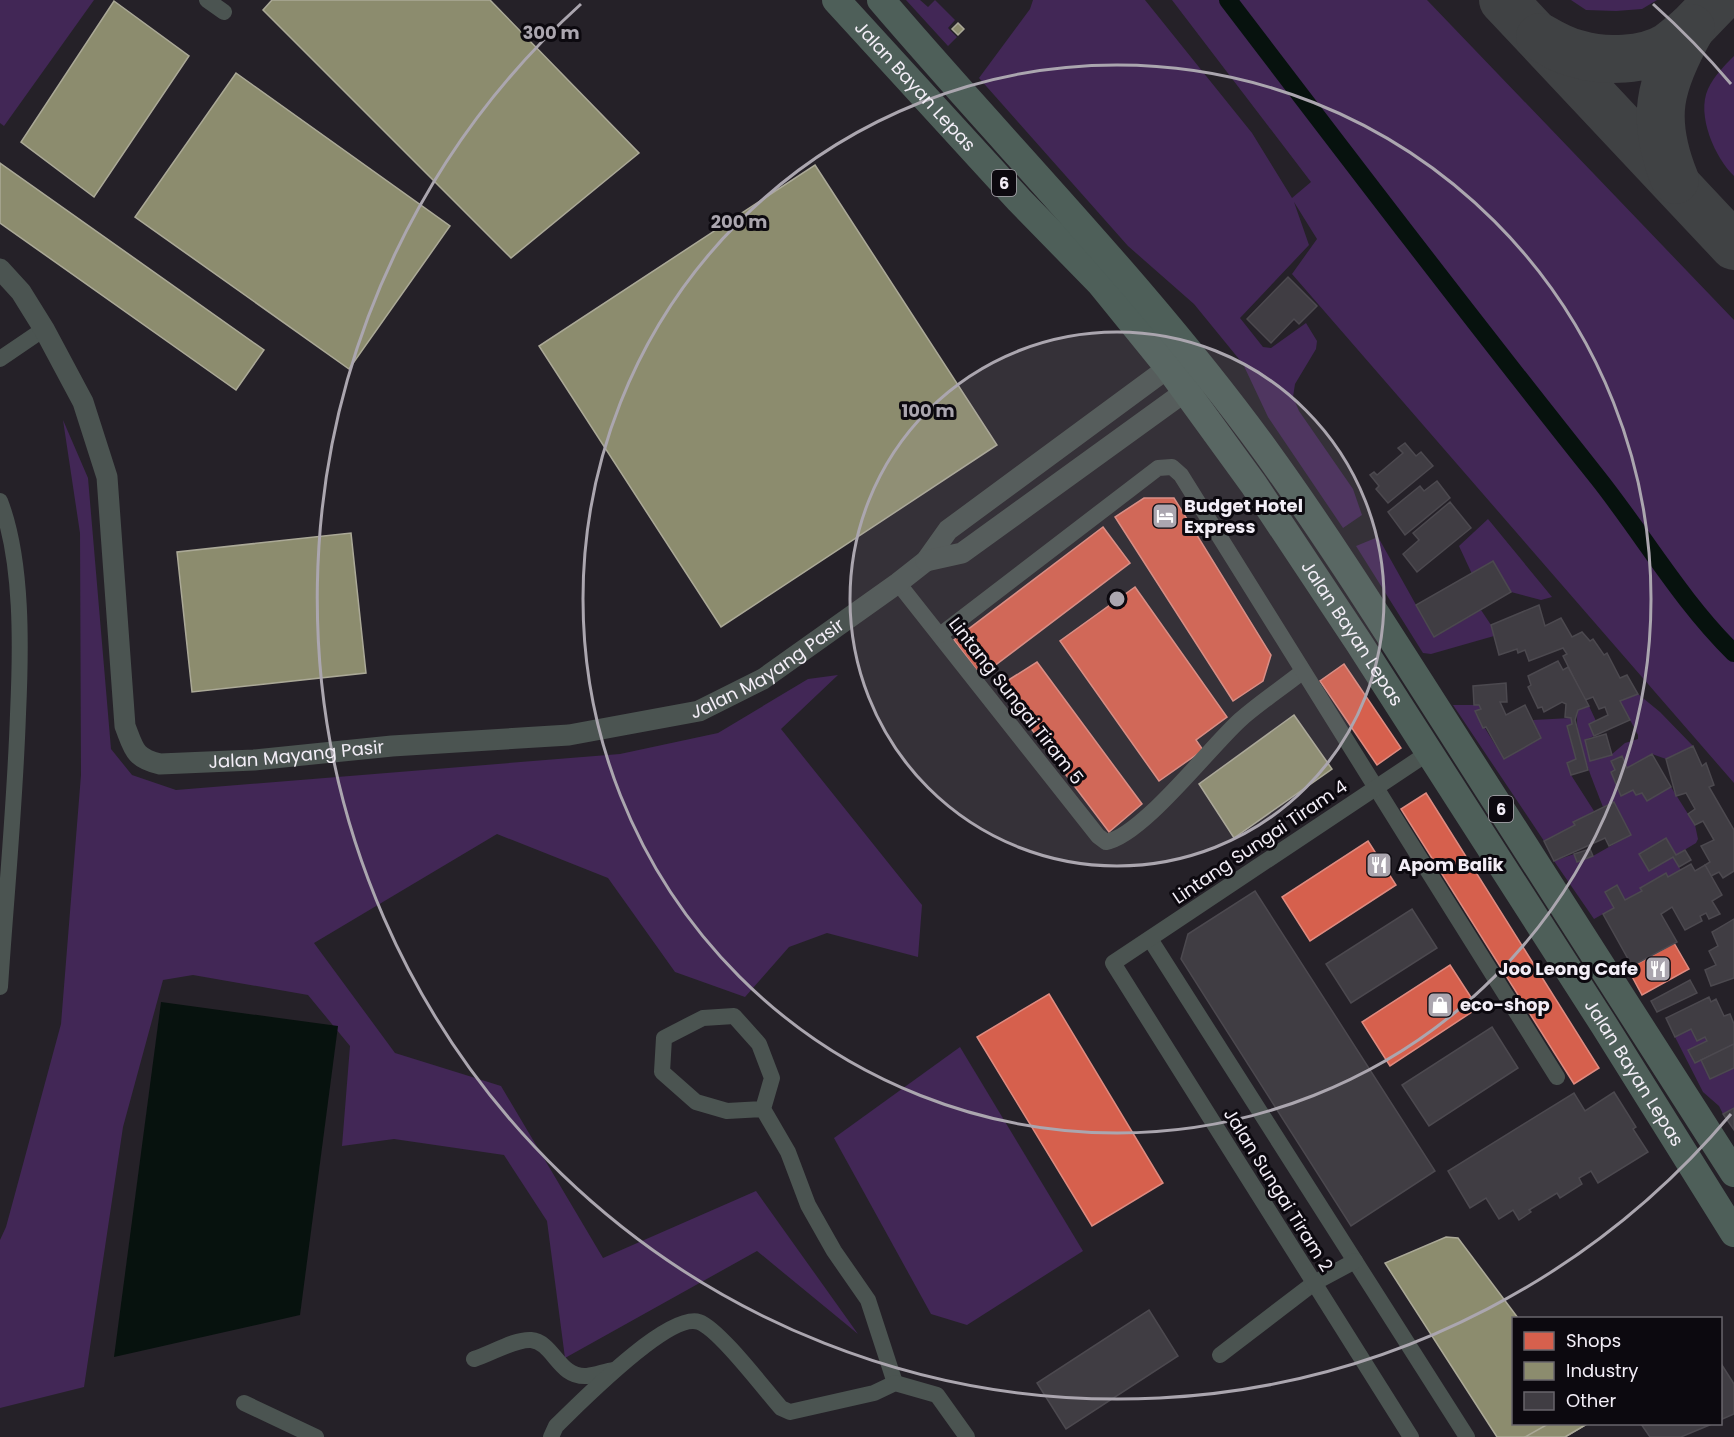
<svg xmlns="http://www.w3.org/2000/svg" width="1734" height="1437" font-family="Poppins,sans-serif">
	<rect width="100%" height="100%" fill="#252128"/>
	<g fill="#422756">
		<path d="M 0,0 L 94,0 L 4,126 L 0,123 Z"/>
		<path d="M 906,0 L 920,0 L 928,7 L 935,0 L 955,20 L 948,28 L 957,37 L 948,46 Z"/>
		<path d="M 1033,0 L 1145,0 L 1252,133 L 1292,198 L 1311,182 L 1172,0 L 1427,0 L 1734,320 L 1734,783 L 1292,274 L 1317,239 L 1294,202 L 1309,245 L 1240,318 L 1263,347 L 1271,348 L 1306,323 L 1317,341 L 1316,349 L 1295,384 L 1293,397 L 1299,411 L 1353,489 L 1362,515 L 1343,528 L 1268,417 L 1243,364 L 1194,304 L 1128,246 L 979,78 L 1030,9 Z"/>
		<path d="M 1571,0 L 1657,0 L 1642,9 L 1616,11 L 1586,10 Z"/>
		<path d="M 1734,56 L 1734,176 C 1715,158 1696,115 1708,89 C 1714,76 1724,66 1734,56 Z"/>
		<path d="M 63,420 L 88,478 L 111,749 L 132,775 L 176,790 L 620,754 L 718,733 L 808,679 L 838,675 L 781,729 L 922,905 L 918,957 L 827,933 L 789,947 L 745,997 L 675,972 L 608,878 L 497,834 L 314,943 L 395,1053 L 501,1086 L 603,1258 L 756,1191 L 858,1334 L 757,1251 L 565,1358 L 547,1221 L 504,1155 L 394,1139 L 342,1146 L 350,1046 L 308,995 L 193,975 L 163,980 L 123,1127 L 84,1387 L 0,1408 L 0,1240 L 6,1227 L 61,1024 L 81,775 L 80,533 Z"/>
		<path d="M 1488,519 L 1552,597 L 1541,600 L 1511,592 L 1493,561 L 1472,574 L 1459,546 Z"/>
		<path d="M 1378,537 L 1434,637 L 1481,610 L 1491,625 L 1494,636 L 1431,654 L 1423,653 L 1356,546 Z"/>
		<path d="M 1638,694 L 1660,712 L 1693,746 L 1666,759 L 1652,754 L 1627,768 L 1622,756 L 1612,761 L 1621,796 L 1633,790 L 1642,793 L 1647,800 L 1671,787 L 1695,825 L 1698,839 L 1696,843 L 1676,855 L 1666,838 L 1640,853 L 1673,857 L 1681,870 L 1668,877 L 1665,874 L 1641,888 L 1642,891 L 1625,900 L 1616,885 L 1605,892 L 1614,908 L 1594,919 L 1554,861 L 1574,854 L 1577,862 L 1593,856 L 1630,835 L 1614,802 L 1603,807 C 1594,783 1572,734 1578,710 L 1589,706 L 1596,721 L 1589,724 L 1594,736 L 1585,740 L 1590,761 L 1611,755 L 1625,743 L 1638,739 L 1638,735 L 1620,701 Z"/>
		<path d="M 1453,705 L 1479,705 L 1481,709 L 1475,712 L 1504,759 L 1541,738 L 1533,720 L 1571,718 L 1572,724 L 1567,727 L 1576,759 L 1567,763 L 1571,775 L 1594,811 L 1574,822 L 1575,825 L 1544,841 Z"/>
		<path d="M 1691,1029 L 1697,1041 L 1705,1037 L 1707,1041 L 1689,1050 L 1695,1063 L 1701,1060 L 1710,1079 L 1734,1068 L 1734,1108 L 1723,1114 L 1719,1106 L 1703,1092 L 1675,1037 Z"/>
		<path d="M 960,1047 L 1083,1251 L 967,1325 L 931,1314 L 834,1138 Z"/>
	</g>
	<path fill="#07120e" d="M 161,1002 L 338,1026 L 300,1315 L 114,1357 Z"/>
	<g fill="#d6604d" stroke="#df8b80" stroke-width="1.5">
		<path d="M 1144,498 L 1174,498 L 1271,655 L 1263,681 L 1233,701 L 1115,517 Z"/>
		<path d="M 1103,527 L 1130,563 L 981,676 L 954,640 Z"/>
		<path d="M 1135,587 L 1227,717 L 1196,740 L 1203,750 L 1159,781 L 1060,641 Z"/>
		<path d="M 1037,662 L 1142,804 L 1109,832 L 999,686 Z"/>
		<path d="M 1344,664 L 1401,748 L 1377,765 L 1320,681 Z"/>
		<path d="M 1426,793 L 1599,1068 L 1574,1084 L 1401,809 Z"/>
		<path d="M 1368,841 L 1396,885 L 1310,941 L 1282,897 Z"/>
		<path d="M 1674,943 L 1689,969 L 1642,995 L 1628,969 Z"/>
		<path d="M 1450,965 L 1478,1008 L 1390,1066 L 1362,1022 Z"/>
		<path d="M 1049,994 L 1163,1183 L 1092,1226 L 977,1037 Z"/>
	</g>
	<g fill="#8c8c6e" stroke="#aba997" stroke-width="1.5">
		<path d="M 272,0 L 490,0 L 639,153 L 511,258 L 263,10 Z"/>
		<path d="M 114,1 L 189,56 L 94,197 L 21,142 Z"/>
		<path d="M 958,23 L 964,29 L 958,35 L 952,29 Z"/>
		<path d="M 236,73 L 450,226 L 349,369 L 135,217 Z"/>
		<path d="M 0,163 L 264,350 L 236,390 L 0,223 Z"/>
		<path d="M 815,165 L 997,445 L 721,627 L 539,346 Z"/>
		<path d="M 351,533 L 366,673 L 192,692 L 177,552 Z"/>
		<path d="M 1294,715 L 1332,769 L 1234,838 L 1199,784 Z"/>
		<path d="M 1446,1237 L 1458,1238 L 1518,1318 L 1514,1318 L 1514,1424 L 1587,1424 L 1565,1437 L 1497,1437 L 1385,1263 Z"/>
		<path d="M 1548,1424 L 1587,1424 L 1565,1437 L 1525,1437 Z"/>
	</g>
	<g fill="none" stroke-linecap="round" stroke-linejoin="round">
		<path stroke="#07120e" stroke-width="18" d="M 1228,0 C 1350,160 1472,320 1598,478 C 1644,536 1681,601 1734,653"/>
		<g stroke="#404244" stroke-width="48">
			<path d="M 1503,0 L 1734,246"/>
			<path d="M 1691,28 L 1718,0"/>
			<path d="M 1540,37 C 1552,44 1564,51 1578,54 C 1604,62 1645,61 1669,46 C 1677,40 1684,34 1691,28 C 1659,85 1650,118 1675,180"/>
		</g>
	</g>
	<g fill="#403d43" stroke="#4c494f" stroke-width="1.5">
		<path d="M 1288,277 L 1317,306 L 1299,324 L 1294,319 L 1271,343 L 1247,319 Z"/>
		<path d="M 1405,443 L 1416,456 L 1421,452 L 1433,466 L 1388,503 L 1376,489 L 1379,486 L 1370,475 L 1374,472 L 1377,475 L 1403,453 L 1398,448 Z"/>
		<path d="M 1437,481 L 1450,498 L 1405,535 L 1388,512 L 1420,486 L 1424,491 Z"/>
		<path d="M 1450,502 L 1471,528 L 1417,572 L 1403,554 L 1419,540 L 1413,533 Z"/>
		<path d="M 1493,561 L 1511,592 L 1434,637 L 1416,605 Z"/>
		<path d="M 1539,605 L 1545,626 L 1561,618 L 1572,637 L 1582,632 L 1590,641 L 1593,639 L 1604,655 L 1607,653 L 1620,678 L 1627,675 L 1638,694 L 1620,701 L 1630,720 L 1594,736 L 1589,724 L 1608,715 L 1605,707 L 1599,709 L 1593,697 L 1585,700 L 1563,656 L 1567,654 L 1563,648 L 1529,661 L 1525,650 L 1518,653 L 1517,649 L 1499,655 L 1491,625 Z"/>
		<path d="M 1558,661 L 1563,670 L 1568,667 L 1589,706 L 1578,710 L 1575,720 L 1588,770 L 1571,775 L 1567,763 L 1576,759 L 1567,726 L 1572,724 L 1571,718 L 1565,717 L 1566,704 L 1562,702 L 1544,712 L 1542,707 L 1538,708 L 1528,687 L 1531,685 L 1528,676 Z"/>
		<path d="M 1506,683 L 1507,702 L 1500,702 L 1506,715 L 1525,705 L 1541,738 L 1504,759 L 1486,727 L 1483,728 L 1475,711 L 1481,709 L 1479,705 L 1474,705 L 1473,686 Z"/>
		<path d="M 1606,734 L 1612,755 L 1590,761 L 1585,740 Z"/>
		<path d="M 1693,746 L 1702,766 L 1706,763 L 1714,785 L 1709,787 L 1734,830 L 1734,871 L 1723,878 L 1719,872 L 1711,876 L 1705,865 L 1710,862 L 1701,846 L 1714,840 L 1703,821 L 1695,825 L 1688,814 L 1695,809 L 1686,793 L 1676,796 L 1666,759 Z"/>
		<path d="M 1652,754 L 1671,787 L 1647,801 L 1642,793 L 1636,795 L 1633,790 L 1621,796 L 1611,772 L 1615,770 L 1611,761 L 1622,756 L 1627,768 Z"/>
		<path d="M 1614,802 L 1631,835 L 1609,846 L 1605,838 L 1554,861 L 1544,841 L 1575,825 L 1573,822 Z"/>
		<path d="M 1666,838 L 1676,855 L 1685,850 L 1691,860 L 1679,867 L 1673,857 L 1649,871 L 1639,854 Z"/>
		<path d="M 1590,849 L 1593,856 L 1577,862 L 1574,854 Z"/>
		<path d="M 1691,864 L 1695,871 L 1705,865 L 1722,895 L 1712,901 L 1720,914 L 1709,919 L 1706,913 L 1700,916 L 1702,921 L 1685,930 L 1672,907 L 1661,914 L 1677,942 L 1632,966 L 1603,914 L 1614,908 L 1605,892 L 1617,885 L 1625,900 L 1642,891 L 1640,888 L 1666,873 L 1668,877 Z"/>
		<path d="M 1255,891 L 1435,1171 L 1351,1226 L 1181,959 L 1188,934 Z"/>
		<path d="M 1412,909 L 1437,948 L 1351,1003 L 1326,964 Z"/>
		<path d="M 1734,919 L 1734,978 L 1711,986 L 1705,970 L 1716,965 L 1709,951 L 1718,946 L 1712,932 Z"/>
		<path d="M 1690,980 L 1697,993 L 1657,1012 L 1651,1001 Z"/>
		<path d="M 1709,997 L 1711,1002 L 1716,999 L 1724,1016 L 1730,1014 L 1734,1024 L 1734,1044 L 1695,1063 L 1688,1050 L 1707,1041 L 1705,1037 L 1697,1041 L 1691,1029 L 1675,1037 L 1666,1018 Z"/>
		<path d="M 1492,1027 L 1518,1068 L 1429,1126 L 1402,1085 Z"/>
		<path d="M 1734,1044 L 1734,1068 L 1710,1079 L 1701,1060 Z"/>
		<path d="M 1614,1092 L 1636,1127 L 1633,1129 L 1648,1152 L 1598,1183 L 1591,1171 L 1579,1178 L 1582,1184 L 1560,1198 L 1557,1193 L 1529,1210 L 1531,1212 L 1519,1220 L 1513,1210 L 1499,1219 L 1486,1198 L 1470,1208 L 1448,1171 L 1574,1093 L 1585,1111 Z"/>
		<path d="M 1734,1108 L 1734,1130 L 1723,1114 Z"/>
		<path d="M 1149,1310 L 1178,1356 L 1066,1429 L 1037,1383 Z"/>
		<path d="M 1720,1362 L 1734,1384 L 1734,1414 L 1720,1420 Z"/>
		<path d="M 1641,1424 L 1712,1424 L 1681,1437 L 1650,1437 Z"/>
	</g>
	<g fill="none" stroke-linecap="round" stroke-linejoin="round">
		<g stroke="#4b5451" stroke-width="16">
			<path d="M 207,0 L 224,12"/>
			<path d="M 0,359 L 44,329"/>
			<path d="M 0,501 C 23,561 21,649 18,714 C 15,805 6,896 0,987"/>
			<path d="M 898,583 L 1098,836 L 1106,842 C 1142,836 1210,747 1240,720 C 1259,703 1282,688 1302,672"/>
			<path d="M 940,635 L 1158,468 L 1172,467 L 1181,475 C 1305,677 1432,876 1557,1077"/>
			<path d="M 1150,939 L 1467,1437"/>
			<path d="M 763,1109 L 772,1078 L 759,1044 L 734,1016 L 703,1018 L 664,1038 L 662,1072 L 696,1102 L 727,1111 L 763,1109 L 788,1152 L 808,1205 L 834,1251 L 868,1300 L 895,1383"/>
			<path d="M 1220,1355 L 1314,1283 L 1355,1261"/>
			<path d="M 474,1359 C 491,1354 514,1339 531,1340 C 554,1342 558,1378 587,1376 C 596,1375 606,1371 614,1370"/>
			<path d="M 244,1403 L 316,1437"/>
			<path d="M 551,1437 L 556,1426 C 579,1404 668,1312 699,1322 C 719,1329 765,1390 781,1408 L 790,1412 L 874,1393 L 895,1383 L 937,1395 L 967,1437"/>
			<path d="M 1411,1437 L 1113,963 L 1428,753"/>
		</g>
		<g stroke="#4b5451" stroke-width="21">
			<path id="s1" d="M 0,269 L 21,292 L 44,329 L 83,402 L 107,477 L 125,726 C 134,749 134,758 160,764 L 254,760 L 392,746 L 569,735 L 699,711 L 763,679 L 898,583 L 926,561 L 948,530 L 1180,359"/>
			<path d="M 926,561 L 962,553 L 1197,383"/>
		</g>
		<g stroke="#4e5f59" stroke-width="28">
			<path id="s2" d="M 836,0 L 1019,200 L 1100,283 L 1169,368 L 1254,485 L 1359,643 L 1604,1025 L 1734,1233"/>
			<path d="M 881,0 C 1009,150 1149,290 1265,450 C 1333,544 1395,644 1458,742 C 1550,885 1642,1029 1734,1173"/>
		</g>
	</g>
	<circle cx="1117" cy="599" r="267" fill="#aba6af" fill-opacity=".12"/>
	<g fill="none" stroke="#aba6af" stroke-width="3">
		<circle cx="1117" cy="599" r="267"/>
		<circle cx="1117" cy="599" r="534"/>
		<path d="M1731 1114A801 801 0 1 1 581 4M1653 4A801 801 0 0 1 1731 84"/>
	</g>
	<defs>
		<g id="hotel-square" transform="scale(1.35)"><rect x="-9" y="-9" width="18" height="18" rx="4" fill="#aba6af" stroke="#0c090f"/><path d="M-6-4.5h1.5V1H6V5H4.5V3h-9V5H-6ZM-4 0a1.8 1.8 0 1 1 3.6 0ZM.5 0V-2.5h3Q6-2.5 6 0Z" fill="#fff"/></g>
		<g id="restaurant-square" transform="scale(1.35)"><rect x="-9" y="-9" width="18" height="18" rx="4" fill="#aba6af" stroke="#0c090f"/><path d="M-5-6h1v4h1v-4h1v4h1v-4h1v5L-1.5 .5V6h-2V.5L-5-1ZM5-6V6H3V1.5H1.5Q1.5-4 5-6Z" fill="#fff"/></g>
		<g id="shop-square" transform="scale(1.35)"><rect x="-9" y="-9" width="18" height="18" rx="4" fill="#aba6af" stroke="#0c090f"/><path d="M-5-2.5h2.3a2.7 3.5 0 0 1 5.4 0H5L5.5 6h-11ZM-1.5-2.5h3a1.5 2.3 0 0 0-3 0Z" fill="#fff"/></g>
	</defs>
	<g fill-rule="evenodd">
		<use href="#hotel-square" x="1165" y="516"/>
		<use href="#restaurant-square" x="1379" y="865"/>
		<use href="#restaurant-square" x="1658" y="969"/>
		<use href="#shop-square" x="1440" y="1005"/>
	</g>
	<g text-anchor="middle" stroke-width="6" stroke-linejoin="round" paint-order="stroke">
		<g fill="#0c090f" stroke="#aea9b1" stroke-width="1.5">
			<rect x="992" y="170" width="24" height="26" rx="4.5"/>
			<rect x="1489" y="796" width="24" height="26" rx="4.5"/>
		</g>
		<g font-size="16" font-weight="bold" fill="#f3eef7">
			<text x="1004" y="189">6</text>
			<text x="1501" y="815">6</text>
		</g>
		<g font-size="18" fill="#f3eef7" stroke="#0c090f">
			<text dy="6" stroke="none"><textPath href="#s2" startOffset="117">Jalan Bayan Lepas</textPath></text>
			<text dy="6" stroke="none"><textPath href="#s2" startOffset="819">Jalan Bayan Lepas</textPath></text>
			<text dy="6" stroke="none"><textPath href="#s1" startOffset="1164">Jalan Mayang Pasir</textPath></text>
			<text transform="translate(1016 701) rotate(52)" y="6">Lintang Sungai Tiram 5</text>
			<text dy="6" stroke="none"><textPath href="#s1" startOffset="678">Jalan Mayang Pasir</textPath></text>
			<text transform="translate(1260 842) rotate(-34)" y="6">Lintang Sungai Tiram 4</text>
			<text dy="6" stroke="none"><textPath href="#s2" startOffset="1341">Jalan Bayan Lepas</textPath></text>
			<text transform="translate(1278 1190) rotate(58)" y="6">Jalan Sungai Tiram 2</text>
		</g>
		<g font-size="18" font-weight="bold" fill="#f3eef7" stroke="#0c090f" text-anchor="start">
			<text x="1184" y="512">Budget Hotel<tspan x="1184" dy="21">Express</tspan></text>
			<text x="1398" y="871">Apom Balik</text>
			<text x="1638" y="975" text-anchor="end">Joo Leong Cafe</text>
			<text x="1460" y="1011">eco-shop</text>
		</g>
	</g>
	<circle cx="1117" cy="599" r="9" fill="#aba6af" stroke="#0c090f" stroke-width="3"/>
	<g font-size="18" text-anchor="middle" font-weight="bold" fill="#aba6af" stroke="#0c090f" stroke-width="6" stroke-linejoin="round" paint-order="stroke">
		<text x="551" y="39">300 m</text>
		<text x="739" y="228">200 m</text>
		<text x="928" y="417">100 m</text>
	</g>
	<rect x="1512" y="1317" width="210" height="108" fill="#0c090f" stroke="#68656c" stroke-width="1.5"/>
	<rect x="1524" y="1332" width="30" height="18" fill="#d6604d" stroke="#68656c" stroke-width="1.5"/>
	<text x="1566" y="1347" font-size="18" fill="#f3eef7">Shops</text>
	<rect x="1524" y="1362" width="30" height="18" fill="#8c8c6e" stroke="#68656c" stroke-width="1.5"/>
	<text x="1566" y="1377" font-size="18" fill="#f3eef7">Industry</text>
	<rect x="1524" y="1392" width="30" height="18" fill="#403d43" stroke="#68656c" stroke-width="1.5"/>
	<text x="1566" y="1407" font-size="18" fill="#f3eef7">Other</text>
</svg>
